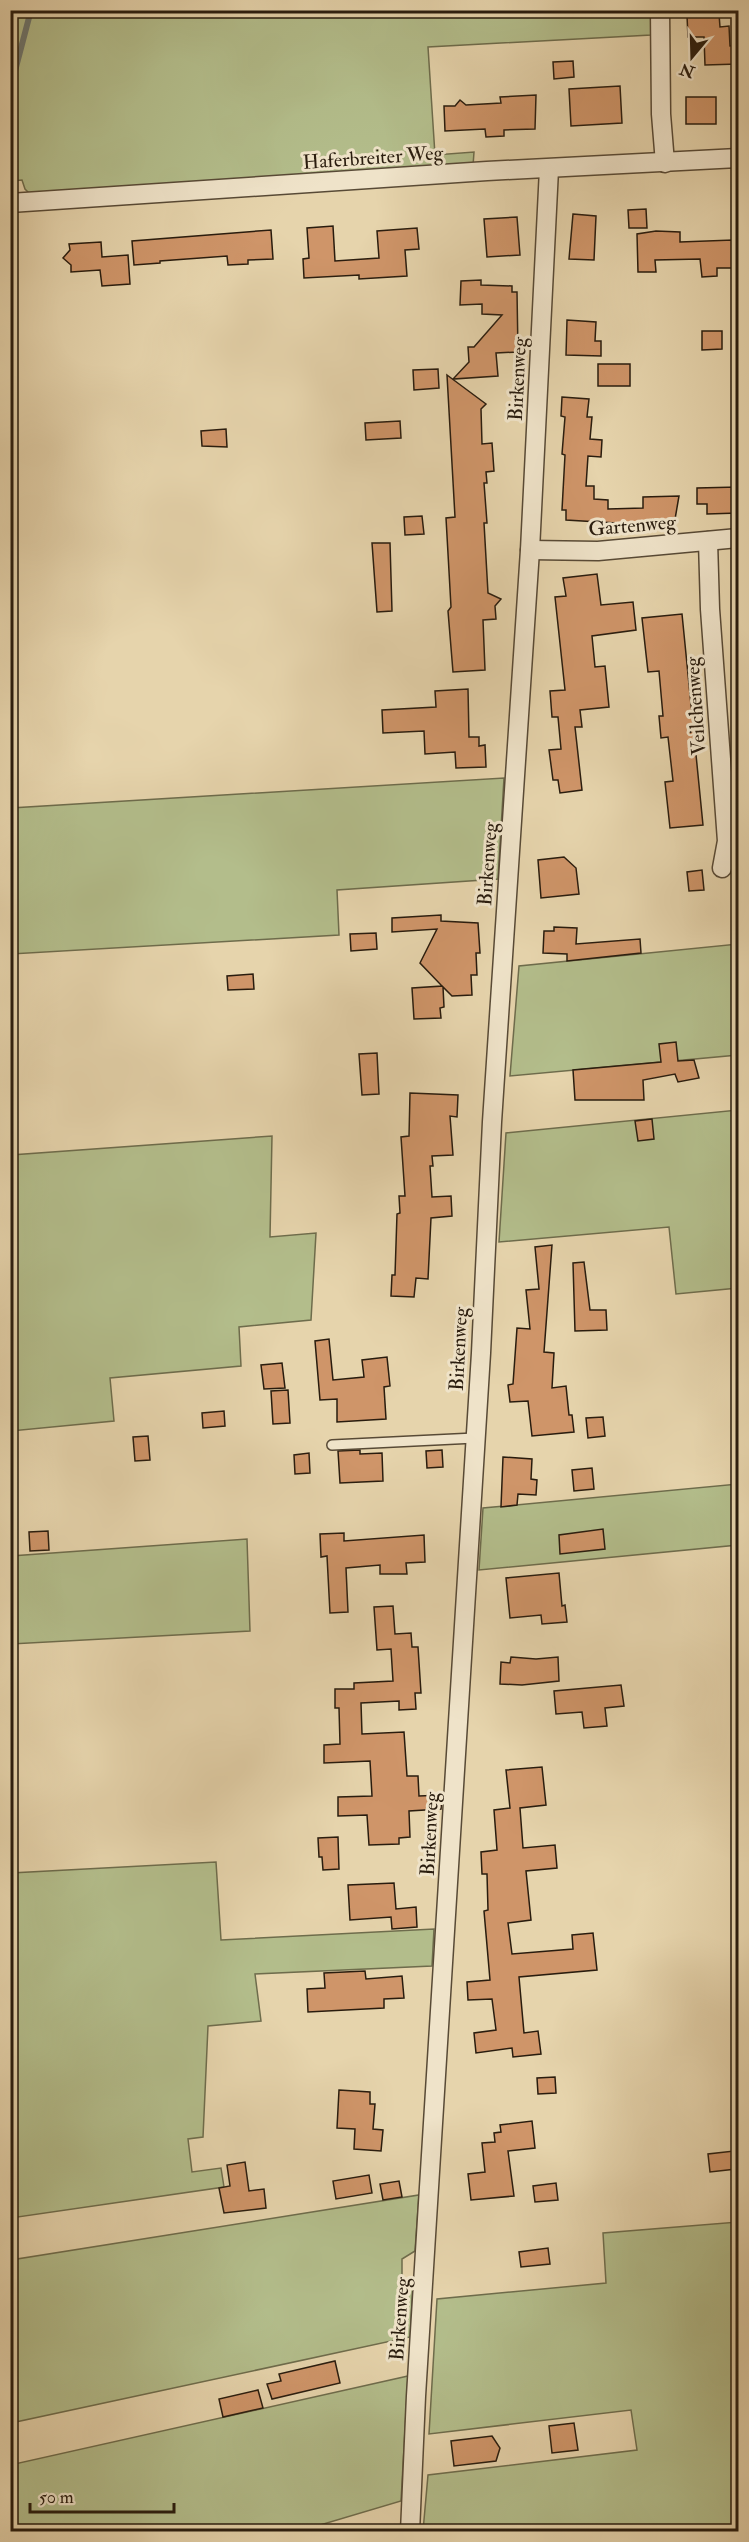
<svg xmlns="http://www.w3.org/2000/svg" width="749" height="2542" font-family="'IM FELL Double Pica',serif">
	<rect width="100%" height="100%" fill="#e6d4ac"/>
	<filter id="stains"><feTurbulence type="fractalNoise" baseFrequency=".00333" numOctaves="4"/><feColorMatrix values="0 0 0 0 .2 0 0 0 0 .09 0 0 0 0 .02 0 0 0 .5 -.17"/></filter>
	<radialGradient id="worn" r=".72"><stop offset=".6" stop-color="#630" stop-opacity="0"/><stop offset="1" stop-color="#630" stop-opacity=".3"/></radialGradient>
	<g fill="#b3bd8b" stroke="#6e6c4c" stroke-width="1.5">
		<path d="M 651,10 L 651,35 L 428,47 L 435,155 L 474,152 L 473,166 L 29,193 L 25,189 L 22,180 L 11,181 L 10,11 Z"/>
		<path d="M 504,778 L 498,879 L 337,890 L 339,935 L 11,954 L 11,808 Z"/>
		<path d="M 738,944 L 738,1055 L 510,1076 L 519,966 Z"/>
		<path d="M 738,1110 L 738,1288 L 676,1294 L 669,1227 L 499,1242 L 506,1133 Z"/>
		<path d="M 272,1136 L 270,1237 L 316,1233 L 311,1320 L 239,1327 L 241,1366 L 110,1378 L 114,1421 L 11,1431 L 11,1155 Z"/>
		<path d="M 738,1484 L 738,1545 L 479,1570 L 483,1508 Z"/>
		<path d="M 247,1539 L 250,1631 L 11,1644 L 11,1556 Z"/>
		<path d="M 216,1862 L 221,1940 L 434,1929 L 432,1966 L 255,1974 L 261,2021 L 208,2026 L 203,2137 L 188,2139 L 192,2172 L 221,2168 L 224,2187 L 11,2218 L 11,1873 Z"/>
		<path d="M 419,2195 L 415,2251 L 402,2259 L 402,2280 L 413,2285 L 410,2337 L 11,2423 L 11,2260 Z"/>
		<path d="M 738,2222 L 738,2531 L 423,2531 L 428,2475 L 637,2450 L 631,2410 L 429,2434 L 437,2299 L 606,2283 L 603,2233 Z"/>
		<path d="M 408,2376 L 401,2501 L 300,2531 L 11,2531 L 10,2465 Z"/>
	</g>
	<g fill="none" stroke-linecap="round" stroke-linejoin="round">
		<path stroke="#6d7872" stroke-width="6" d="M 10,90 L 31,10"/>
	</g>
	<g fill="#cf9569" stroke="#291c0e" stroke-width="1.5">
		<path d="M 719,14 L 720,27 L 729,26 L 730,46 L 738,45 L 738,64 L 705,65 L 704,37 L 688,37 L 687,16 Z"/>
		<path d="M 573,61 L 574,77 L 554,79 L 553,62 Z"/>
		<path d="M 620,86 L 622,123 L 571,126 L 569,89 Z"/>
		<path d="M 536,95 L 535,129 L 504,130 L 504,136 L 486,137 L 485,129 L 445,131 L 444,106 L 455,106 L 460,100 L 466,105 L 501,103 L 500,97 Z"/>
		<rect x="686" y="97" width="30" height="27"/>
		<path d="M 646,209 L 647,228 L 629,228 L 628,210 Z"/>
		<path d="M 573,214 L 596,216 L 594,260 L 569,259 Z"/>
		<path d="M 517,217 L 520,255 L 487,257 L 484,219 Z"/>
		<path d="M 333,226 L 335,261 L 379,258 L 377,231 L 417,228 L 419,249 L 405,250 L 407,276 L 359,279 L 359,275 L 304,278 L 303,259 L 309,258 L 307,228 Z"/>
		<path d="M 271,230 L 273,259 L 248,260 L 248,264 L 228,265 L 227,256 L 160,261 L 160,263 L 134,265 L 132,241 Z"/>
		<path d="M 656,231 L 680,232 L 680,242 L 733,240 L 734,268 L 717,268 L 717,276 L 702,277 L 700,259 L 655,260 L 656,272 L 638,272 L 637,234 Z"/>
		<path d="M 101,242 L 102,257 L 128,255 L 130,284 L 102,286 L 100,270 L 71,272 L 71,265 L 63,258 L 70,250 L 69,244 Z"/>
		<path d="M 481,280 L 481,285 L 512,286 L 512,292 L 517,292 L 518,352 L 496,353 L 498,376 L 453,379 L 469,362 L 468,347 L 474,347 L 502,315 L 482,314 L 482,304 L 460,305 L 461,281 Z"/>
		<path d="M 567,320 L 596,322 L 595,341 L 601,341 L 601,356 L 566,355 Z"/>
		<path d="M 702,331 L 722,331 L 722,349 L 702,350 Z"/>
		<rect x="598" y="364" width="32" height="22"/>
		<path d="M 438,369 L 439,388 L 414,390 L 413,370 Z"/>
		<path d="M 447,375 L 486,404 L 481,409 L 482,444 L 492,443 L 494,471 L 486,472 L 487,483 L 484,483 L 487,523 L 484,523 L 488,593 L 501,599 L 495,606 L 496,619 L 483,620 L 485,670 L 453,672 L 448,611 L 451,607 L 446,518 L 455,517 Z"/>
		<path d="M 562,397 L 589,399 L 587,417 L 592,417 L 590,439 L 602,440 L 601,457 L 588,456 L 586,486 L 594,486 L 594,499 L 608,500 L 608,509 L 643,508 L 643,497 L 679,496 L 674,525 L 632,526 L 632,524 L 566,520 L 566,510 L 562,510 L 565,455 L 562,454 L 565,417 L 561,416 Z"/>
		<path d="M 400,421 L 401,438 L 366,440 L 365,423 Z"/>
		<path d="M 226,429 L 227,447 L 202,446 L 201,431 Z"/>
		<path d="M 738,487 L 738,513 L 707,514 L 707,504 L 697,504 L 697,488 Z"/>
		<path d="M 422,516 L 424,534 L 405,535 L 404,517 Z"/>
		<path d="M 372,543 L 390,543 L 392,611 L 377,612 Z"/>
		<path d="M 597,574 L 601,605 L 633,602 L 636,630 L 592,636 L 595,667 L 605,666 L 609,707 L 580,710 L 582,727 L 575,727 L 582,790 L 560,793 L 558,780 L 553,780 L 549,750 L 561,749 L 558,717 L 552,717 L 550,691 L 565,690 L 555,597 L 566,596 L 563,578 Z"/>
		<path d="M 682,614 L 703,825 L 670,828 L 665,782 L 673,781 L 668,737 L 661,738 L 659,716 L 663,716 L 659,671 L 648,672 L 642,618 Z"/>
		<path d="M 468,689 L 469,737 L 479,737 L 479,746 L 485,745 L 486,767 L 456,768 L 455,752 L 425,754 L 424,731 L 383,733 L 382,710 L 436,707 L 435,691 Z"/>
		<path d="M 564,857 L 576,868 L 579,894 L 541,898 L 538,860 Z"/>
		<path d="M 702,870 L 704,890 L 689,891 L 687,872 Z"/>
		<path d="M 441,915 L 441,921 L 478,923 L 480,953 L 476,953 L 477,975 L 471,975 L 472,995 L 452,996 L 443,987 L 444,1007 L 440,1008 L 441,1018 L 414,1019 L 412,988 L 442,986 L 420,963 L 437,929 L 392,932 L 392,918 Z"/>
		<path d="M 554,927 L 577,928 L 576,944 L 640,939 L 641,953 L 567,961 L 567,954 L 543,953 L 544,931 L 554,931 Z"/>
		<path d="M 376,933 L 377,949 L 351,951 L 350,934 Z"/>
		<path d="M 253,974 L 254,989 L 228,990 L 227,976 Z"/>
		<path d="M 676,1042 L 678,1061 L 694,1060 L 699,1078 L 678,1082 L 675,1074 L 643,1080 L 644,1100 L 575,1100 L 573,1070 L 661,1062 L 659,1044 Z"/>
		<path d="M 377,1053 L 379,1094 L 362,1095 L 359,1054 Z"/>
		<path d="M 410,1093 L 458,1095 L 457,1117 L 450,1116 L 453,1155 L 432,1156 L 433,1166 L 430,1166 L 432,1197 L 451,1196 L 452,1216 L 431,1218 L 428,1279 L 416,1278 L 414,1297 L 391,1296 L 392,1275 L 395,1275 L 397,1214 L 400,1213 L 399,1196 L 405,1196 L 401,1137 L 409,1136 Z"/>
		<path d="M 652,1119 L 654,1139 L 638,1141 L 635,1121 Z"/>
		<path d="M 552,1245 L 544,1352 L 554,1353 L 552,1388 L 566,1386 L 569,1415 L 572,1415 L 574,1432 L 532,1436 L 528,1401 L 510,1402 L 508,1385 L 513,1384 L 517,1328 L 530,1329 L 526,1290 L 539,1289 L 535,1247 Z"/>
		<path d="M 584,1262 L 590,1310 L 606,1310 L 607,1330 L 575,1331 L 573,1263 Z"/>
		<path d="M 329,1339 L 333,1380 L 364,1377 L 362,1360 L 387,1357 L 390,1386 L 384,1387 L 386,1419 L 337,1422 L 337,1399 L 320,1400 L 315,1341 Z"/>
		<path d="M 282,1363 L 285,1388 L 264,1389 L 261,1365 Z"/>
		<path d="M 288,1390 L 290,1423 L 273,1424 L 271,1391 Z"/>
		<path d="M 224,1411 L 225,1426 L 203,1428 L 202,1413 Z"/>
		<path d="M 603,1417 L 605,1436 L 588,1438 L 586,1418 Z"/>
		<path d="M 148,1436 L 150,1460 L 135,1461 L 133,1437 Z"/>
		<path d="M 360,1450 L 360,1454 L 382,1453 L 383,1481 L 340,1483 L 338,1451 Z"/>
		<path d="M 442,1450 L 443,1467 L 427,1468 L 426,1451 Z"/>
		<path d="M 309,1453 L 310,1473 L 295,1474 L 294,1455 Z"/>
		<path d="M 503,1457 L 532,1459 L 531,1479 L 537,1480 L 536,1495 L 518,1494 L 517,1505 L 501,1507 Z"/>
		<path d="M 592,1468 L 594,1489 L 574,1491 L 572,1470 Z"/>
		<path d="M 603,1529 L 605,1549 L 560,1554 L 559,1535 Z"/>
		<path d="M 48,1531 L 49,1550 L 30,1551 L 29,1532 Z"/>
		<path d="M 344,1533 L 344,1541 L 424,1535 L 425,1562 L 406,1563 L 407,1574 L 380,1574 L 380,1565 L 346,1568 L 348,1612 L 330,1613 L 327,1556 L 321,1557 L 320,1534 Z"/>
		<path d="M 559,1573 L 562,1606 L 565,1605 L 567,1622 L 542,1624 L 541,1615 L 510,1618 L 506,1578 Z"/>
		<path d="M 393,1606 L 395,1634 L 411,1633 L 412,1647 L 418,1647 L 421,1693 L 415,1693 L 416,1709 L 399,1710 L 399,1701 L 361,1703 L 362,1734 L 404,1732 L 407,1776 L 418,1776 L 419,1796 L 442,1795 L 441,1809 L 409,1811 L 410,1837 L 399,1838 L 399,1844 L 369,1845 L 367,1815 L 338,1816 L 338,1797 L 372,1796 L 370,1761 L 324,1763 L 324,1745 L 340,1744 L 339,1708 L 335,1708 L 335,1689 L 354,1689 L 354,1683 L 393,1681 L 391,1649 L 377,1650 L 374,1607 Z"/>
		<path d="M 511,1657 L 536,1659 L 558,1657 L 559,1681 L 522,1685 L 500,1684 L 501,1662 L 510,1663 Z"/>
		<path d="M 621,1685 L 624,1706 L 605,1708 L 607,1726 L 584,1728 L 582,1712 L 556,1714 L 554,1691 Z"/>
		<path d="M 542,1767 L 546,1805 L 520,1808 L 523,1848 L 555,1845 L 557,1868 L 526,1871 L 531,1920 L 508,1923 L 512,1954 L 573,1949 L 572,1935 L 593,1933 L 597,1970 L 519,1977 L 524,2033 L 538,2031 L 541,2054 L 513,2057 L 512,2048 L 476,2053 L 474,2033 L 496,2030 L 492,1999 L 468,2000 L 467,1982 L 490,1980 L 484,1911 L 488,1910 L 487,1874 L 482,1874 L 481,1852 L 497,1850 L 494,1810 L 510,1808 L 506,1770 Z"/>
		<path d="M 338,1837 L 339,1869 L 323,1870 L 322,1857 L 319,1857 L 318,1838 Z"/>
		<path d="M 394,1883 L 396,1909 L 416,1907 L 417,1927 L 392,1929 L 391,1917 L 350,1920 L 348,1885 Z"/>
		<path d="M 365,1971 L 366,1979 L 402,1976 L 404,1998 L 384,1999 L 384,2008 L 308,2012 L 307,1989 L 325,1988 L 324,1973 Z"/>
		<path d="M 555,2077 L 556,2093 L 538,2094 L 537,2078 Z"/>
		<path d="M 339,2090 L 370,2092 L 370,2104 L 375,2104 L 373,2129 L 383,2130 L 381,2151 L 354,2149 L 355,2129 L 337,2128 Z"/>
		<path d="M 532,2121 L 535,2148 L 508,2151 L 514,2196 L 471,2200 L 468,2174 L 485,2172 L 482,2143 L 495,2142 L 494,2133 L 501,2132 L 500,2125 Z"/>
		<path d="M 734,2151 L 736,2169 L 710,2172 L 708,2154 Z"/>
		<path d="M 245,2162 L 249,2191 L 264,2189 L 266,2208 L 224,2213 L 219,2188 L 230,2186 L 227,2165 Z"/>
		<path d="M 369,2175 L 372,2193 L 336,2199 L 333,2181 Z"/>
		<path d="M 399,2181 L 402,2197 L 383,2200 L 380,2184 Z"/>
		<path d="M 556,2183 L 558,2200 L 535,2202 L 533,2186 Z"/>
		<path d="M 548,2248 L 550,2264 L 521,2267 L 519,2252 Z"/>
		<path d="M 335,2361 L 340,2383 L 272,2399 L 267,2384 L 281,2381 L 279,2374 Z"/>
		<path d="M 258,2390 L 263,2408 L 223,2417 L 219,2399 Z"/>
		<path d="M 574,2423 L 578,2450 L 552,2453 L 549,2426 Z"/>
		<path d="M 492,2436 L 500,2448 L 496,2461 L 454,2466 L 451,2441 Z"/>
	</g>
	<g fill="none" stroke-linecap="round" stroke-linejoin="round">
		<g stroke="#584a36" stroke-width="12">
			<path id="service" d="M 332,1445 L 475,1438"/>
		</g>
		<g stroke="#584a36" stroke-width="21">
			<g id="minor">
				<path d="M 660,10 L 661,114 L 665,163"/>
				<path d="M 10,203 L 487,171 L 738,158"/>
				<path d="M 708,541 L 710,609 L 727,841 L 722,868"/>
				<path d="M 530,550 L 598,551 L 738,538"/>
				<path d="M 410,2532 L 416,2396 L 481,1353 L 492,1122 L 530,550 L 549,169"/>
			</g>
		</g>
		<use href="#service" stroke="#efe3c9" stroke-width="9"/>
		<use href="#minor" stroke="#efe3c9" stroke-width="18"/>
	</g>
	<g text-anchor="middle" stroke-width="6" stroke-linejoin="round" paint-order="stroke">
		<g font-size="20" fill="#291c0e" stroke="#efe3c9">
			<text transform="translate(373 157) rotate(-4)" y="7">Haferbreiter Weg</text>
			<text transform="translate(517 379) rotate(-87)" y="7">Birkenweg</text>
			<text transform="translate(632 525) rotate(-5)" y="7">Gartenweg</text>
			<text transform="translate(695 706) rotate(-94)" y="7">Veilchenweg</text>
			<text transform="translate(487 864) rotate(-86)" y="7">Birkenweg</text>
			<text transform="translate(458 1349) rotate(-87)" y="7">Birkenweg</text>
			<text transform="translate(429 1834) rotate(-87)" y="7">Birkenweg</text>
			<text transform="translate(399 2319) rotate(-86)" y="7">Birkenweg</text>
		</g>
	</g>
	<rect width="749" height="2542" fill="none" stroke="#e6d4ac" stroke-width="36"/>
	<rect x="12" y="12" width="725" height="2518" fill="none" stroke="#291c0e" stroke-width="3"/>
	<rect x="18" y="18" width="713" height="2506" fill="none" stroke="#291c0e" stroke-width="1.5"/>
	<g transform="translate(692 57) rotate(199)" stroke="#efe3c9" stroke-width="4.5" paint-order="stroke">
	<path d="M0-4.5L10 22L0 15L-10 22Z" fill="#291c0e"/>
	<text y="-9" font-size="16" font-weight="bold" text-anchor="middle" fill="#291c0e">N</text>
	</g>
	<path d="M30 2503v9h144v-9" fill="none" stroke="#291c0e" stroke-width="3"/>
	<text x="39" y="2503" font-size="18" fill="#291c0e" stroke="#efe3c9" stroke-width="4.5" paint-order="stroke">50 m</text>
	<rect width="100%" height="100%" filter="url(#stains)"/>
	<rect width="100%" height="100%" fill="url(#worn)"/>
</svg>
